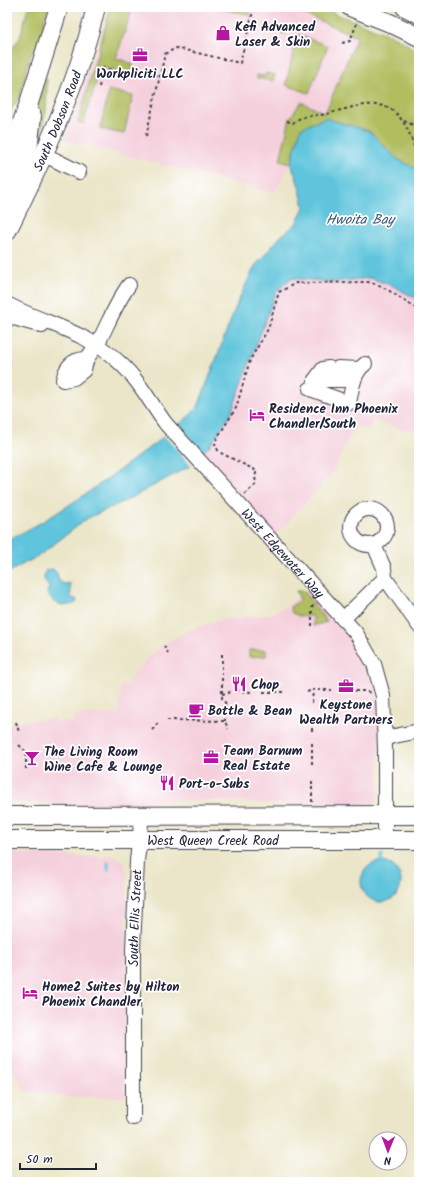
<svg xmlns="http://www.w3.org/2000/svg" width="426" height="1189" font-family="Kalam,sans-serif">
	<rect width="100%" height="100%" fill="#fff"/>
	<filter id="ink" filterUnits="userSpaceOnUse"><feTurbulence type="fractalNoise" baseFrequency=".025" numOctaves="2"/><feDisplacementMap in="SourceGraphic" scale="8" xChannelSelector="R" yChannelSelector="G"/><feConvolveMatrix kernelMatrix="1 2 1 2 8 2 1 2 1" color-interpolation-filters="sRGB"/></filter>
	<filter id="wash" filterUnits="userSpaceOnUse"><feTurbulence type="fractalNoise" baseFrequency=".012" numOctaves="4" result="noise"/><feDisplacementMap in="SourceGraphic" scale="16" xChannelSelector="R" yChannelSelector="G"/><feGaussianBlur stdDeviation="0.9" result="paint"/><feColorMatrix in="noise" values="0 0 0 0 0 0 0 0 0 0 0 0 0 0 0 0 0 1.4 0 .05"/><feComposite in="paint" operator="in"/></filter>
	<g filter="url(#wash)">
		<rect width="100%" height="100%" fill="#ebe6c9"/>
		<g fill="#f4cfdc">
			<path d="M 111,7 L 140,7 L 150,9 L 150,7 L 214,7 L 250,15 L 252,7 L 306,7 L 303,13 L 358,36 L 325,114 L 280,159 L 291,163 L 274,193 L 64,140 Z"/>
			<path d="M 291,278 L 332,282 L 370,278 L 391,285 L 419,300 L 419,430 L 403,430 L 373,420 L 369,430 L 355,426 L 332,474 L 272,539 L 199,457 L 211,444 L 247,366 L 276,292 Z"/>
			<path d="M 307,589 L 353,639 L 362,651 L 376,688 L 380,719 L 378,798 L 375,803 L 365,806 L 308,806 L 220,801 L 163,800 L 119,806 L 7,802 L 7,724 L 11,722 L 55,718 L 55,722 L 75,722 L 75,715 L 119,714 L 120,687 L 128,684 L 135,673 L 154,652 L 166,643 L 192,629 L 220,620 L 270,614 L 287,606 Z"/>
			<path d="M 7,853 L 71,856 L 115,856 L 124,862 L 127,875 L 125,1097 L 68,1097 L 26,1091 L 7,1064 Z"/>
		</g>
		<g fill="#b0be60" stroke="#69704e">
			<path d="M 28,7 L 48,7 L 39,43 L 30,56 L 20,97 L 10,111 L 7,127 L 7,51 L 10,51 L 20,38 Z"/>
			<path d="M 111,7 L 133,7 L 116,58 L 133,64 L 131,74 L 101,67 L 83,124 L 78,122 Z"/>
			<path d="M 214,7 L 252,7 L 250,15 Z"/>
			<path d="M 306,7 L 319,7 L 326,10 L 397,38 L 419,52 L 419,172 L 417,169 L 397,159 L 369,131 L 301,128 L 291,163 L 280,160 L 290,118 L 301,102 L 325,113 L 357,37 L 302,13 Z"/>
			<path d="M 270,26 L 286,30 L 285,34 L 269,30 Z"/>
			<path d="M 297,34 L 328,46 L 309,93 L 286,85 Z"/>
			<path d="M 266,73 L 275,75 L 273,81 L 257,78 L 257,75 L 266,76 Z"/>
			<path d="M 43,79 L 47,79 L 46,112 L 36,160 L 36,104 Z"/>
			<path d="M 109,90 L 133,96 L 124,134 L 100,129 Z"/>
			<path d="M 296,591 L 304,591 L 327,622 L 313,626 L 313,616 L 299,616 L 292,613 L 290,607 L 299,601 L 299,597 Z"/>
			<path d="M 249,650 L 266,650 L 266,656 L 249,657 Z"/>
		</g>
		<g fill="#5ec4dc" stroke="#40738c">
			<path d="M 325,118 L 369,131 L 397,159 L 417,169 L 419,172 L 419,300 L 391,285 L 370,278 L 332,282 L 291,278 L 276,292 L 231,413 L 211,444 L 190,466 L 127,500 L 88,518 L 40,555 L 7,573 L 7,540 C 55,518 99,485 141,454 C 160,439 181,425 198,407 L 238,301 L 255,266 L 281,236 L 296,224 L 304,207 L 299,186 L 291,163 L 301,128 Z"/>
			<path d="M 53,569 L 57,573 L 59,581 L 64,584 L 70,583 L 71,598 L 76,599 L 77,602 C 67,609 50,604 47,592 L 49,588 C 46,581 41,579 46,570 Z"/>
			<circle cx="381" cy="882" r="20"/>
		</g>
		<path fill="#ebe6c9" d="M 177,424 L 204,454 L 192,467 L 163,434 Z"/>
		<g fill="none" stroke-linecap="round" stroke-linejoin="round">
			<g stroke="#5ec4dc" stroke-width="3">
				<path d="M 382,856 L 382,866"/>
				<path d="M 108,862 L 108,870"/>
			</g>
		</g>
	</g>
	<g filter="url(#ink)">
		<g fill="none" stroke-linecap="round" stroke-linejoin="round">
			<g stroke="#403f50" stroke-width="16">
				<g id="minor">
					<path d="M 43,154 L 79,172"/>
					<path id="s1" d="M 7,304 C 45,324 88,332 120,363 C 139,380 151,404 166,424 L 356,633 L 374,664 L 383,696 L 385,749 L 385,840"/>
					<path d="M 7,316 L 42,326"/>
					<path d="M 85,359 C 71,360 66,367 63,380 L 74,378 L 84,370 C 86,356 91,354 98,343 C 108,324 116,303 129,285"/>
					<path d="M 338,368 L 359,369"/>
					<path d="M 315,380 L 354,380"/>
					<path d="M 315,380 L 323,369 L 329,368"/>
					<path d="M 310,389 L 349,403 C 352,389 353,373 365,364"/>
					<circle cx="369" cy="527" r="18"/>
					<path d="M 374,545 L 384,568 L 385,578"/>
					<path d="M 343,619 L 385,578 L 419,626"/>
					<path d="M 385,738 L 419,731"/>
					<path id="s2" d="M 133,1118 L 133,949 L 137,861 L 142,815"/>
				</g>
			</g>
			<g stroke="#403f50" stroke-width="20">
				<g id="major">
					<path d="M 350,7 L 390,23 L 419,37"/>
					<path d="M 405,7 L 419,14"/>
					<path d="M 7,162 L 28,106 L 59,7"/>
					<path d="M 15,192 L 29,142 L 32,116"/>
					<path id="s3" d="M 7,231 C 43,159 77,85 96,7"/>
					<path d="M 7,816 L 419,815"/>
					<path id="s4" d="M 7,840 L 419,840"/>
				</g>
			</g>
			<g stroke="#403f50" stroke-width="2" stroke-dasharray="3 3" stroke-linecap="butt">
				<path d="M 342,43 L 350,41 L 357,23"/>
				<path d="M 99,87 L 103,68 L 142,76 L 160,75"/>
				<path d="M 287,121 L 293,123 C 303,113 318,117 330,113 C 354,107 384,95 401,119 C 410,130 413,146 419,159"/>
				<path d="M 404,121 L 416,126 L 419,125"/>
				<path d="M 146,136 L 165,54 L 176,48 L 240,63 L 254,7"/>
				<path d="M 245,494 L 256,484 L 255,476 L 257,471 L 219,452 L 215,445 L 216,440 L 236,408 L 250,360 L 268,329 L 279,292 L 296,283 L 368,282 C 387,285 402,302 419,309"/>
				<path d="M 312,626 L 312,607 L 314,605"/>
				<path d="M 164,646 L 168,653"/>
				<path d="M 222,654 L 222,698 L 226,704 L 225,721"/>
				<path d="M 236,691 L 253,692"/>
				<path d="M 355,691 L 364,691 L 371,693"/>
				<path d="M 263,692 L 285,692"/>
				<path d="M 307,692 L 313,690"/>
				<path d="M 222,694 L 229,693 L 230,691"/>
				<path d="M 312,703 L 313,690 L 332,690"/>
				<path d="M 167,720 L 225,721 L 228,729"/>
				<path d="M 16,722 L 19,732"/>
				<path d="M 152,730 L 159,722"/>
				<path d="M 312,731 L 312,714"/>
				<path d="M 312,743 L 312,765"/>
				<path d="M 19,745 L 26,752 L 26,769"/>
				<path d="M 312,802 L 312,778"/>
			</g>
			<use href="#minor" stroke="#fff" stroke-width="14"/>
			<use href="#major" stroke="#fff" stroke-width="18"/>
		</g>
	</g>
	<defs>
		<g id="shop-bare" transform="scale(1.2)"><path d="M-5-2.5h2.3a2.7 3.5 0 0 1 5.4 0H5L5.5 6h-11ZM-1.5-2.5h3a1.5 2.3 0 0 0-3 0Z" fill="#b5179e" stroke="#fff" stroke-width="2.5" paint-order="stroke"/></g>
		<g id="office-bare" transform="scale(1.2)"><path d="M-6-3h4V-5.5h4V-3h4V5H-6ZM-1-4.5V-3h2v-1.5ZM-6 0V1H6V0Z" fill="#b5179e" stroke="#fff" stroke-width="2.5" paint-order="stroke"/></g>
		<g id="hotel-bare" transform="scale(1.2)"><path d="M-6-4.5h1.5V1H6V5H4.5V3h-9V5H-6ZM-4 0a1.8 1.8 0 1 1 3.6 0ZM.5 0V-2.5h3Q6-2.5 6 0Z" fill="#b5179e" stroke="#fff" stroke-width="2.5" paint-order="stroke"/></g>
		<g id="restaurant-bare" transform="scale(1.2)"><path d="M-5-6h1v4h1v-4h1v4h1v-4h1v5L-1.5 .5V6h-2V.5L-5-1ZM5-6V6H3V1.5H1.5Q1.5-4 5-6Z" fill="#b5179e" stroke="#fff" stroke-width="2.5" paint-order="stroke"/></g>
		<g id="cafe-bare" transform="scale(1.2)"><path d="M-5.5-4.5H6V0H3Q3 3.5 0 3.5H-2.5Q-5.5 3.5-5.5 0ZM3-3.2v2h1.7v-2ZM-6 4.5H4V6H-6Z" fill="#b5179e" stroke="#fff" stroke-width="2.5" paint-order="stroke"/></g>
		<g id="bar-bare" transform="scale(1.2)"><path d="M-6-5H6L.8 .8V4.5H3.5V6h-7V4.5H-.8V.8Z" fill="#b5179e" stroke="#fff" stroke-width="2.5" paint-order="stroke"/></g>
	</defs>
	<g fill-rule="evenodd">
		<use href="#shop-bare" x="223" y="33"/>
		<use href="#office-bare" x="140" y="55"/>
		<use href="#hotel-bare" x="257" y="415"/>
		<use href="#restaurant-bare" x="239" y="684"/>
		<use href="#office-bare" x="346" y="686"/>
		<use href="#cafe-bare" x="196" y="710"/>
		<use href="#office-bare" x="211" y="757"/>
		<use href="#bar-bare" x="32" y="758"/>
		<use href="#restaurant-bare" x="167" y="783"/>
		<use href="#hotel-bare" x="30" y="993"/>
	</g>
	<g text-anchor="middle" stroke-width="3.5" stroke-linejoin="round" paint-order="stroke">
		<g font-size="13" font-weight="bold" fill="#22223b" stroke="#fff" text-anchor="start">
			<text x="235" y="31">Kefi Advanced<tspan x="235" dy="15">Laser &amp; Skin</tspan></text>
			<text x="140" y="78" text-anchor="middle">Workpliciti LLC</text>
			<text x="269" y="413">Residence Inn Phoenix<tspan x="269" dy="15">Chandler/South</tspan></text>
			<text x="251" y="689">Chop</text>
			<text x="346" y="709" text-anchor="middle">Keystone<tspan x="346" dy="15">Wealth Partners</tspan></text>
			<text x="208" y="715">Bottle &amp; Bean</text>
			<text x="223" y="755">Team Barnum<tspan x="223" dy="15">Real Estate</tspan></text>
			<text x="44" y="756">The Living Room<tspan x="44" dy="15">Wine Cafe &amp; Lounge</tspan></text>
			<text x="179" y="788">Port-o-Subs</text>
			<text x="42" y="991">Home2 Suites by Hilton<tspan x="42" dy="15">Phoenix Chandler</tspan></text>
		</g>
		<g font-size="13" fill="#22223b" stroke="#fff">
			<text dy="5" stroke="none"><textPath href="#s3" startOffset="121">South Dobson Road</textPath></text>
			<text dy="5" stroke="none"><textPath href="#s1" startOffset="379">West Edgewater Way</textPath></text>
			<text dy="5" stroke="none"><textPath href="#s4" startOffset="206">West Queen Creek Road</textPath></text>
			<text dy="5" stroke="none"><textPath href="#s2" startOffset="200">South Ellis Street</textPath></text>
		</g>
		<g font-size="14" font-style="italic" fill="#375b73" stroke="#fff">
			<text x="360" y="224">Hwoita Bay</text>
		</g>
	</g>
	<rect width="426" height="1189" fill="none" stroke="#fff" stroke-width="24"/>
	<g transform="translate(388 1151) rotate(181)"><circle r="19" fill="#ffffff" stroke="#a7a7b1"/>
	<path d="M0-3L7 15L0 10L-7 15Z" fill="#b5179e"/>
	<text y="-6" font-size="11" font-weight="bold" text-anchor="middle" fill="#22223b">N</text>
	</g>
	<path d="M20 1163v6h76v-6" fill="none" stroke="#22223b" stroke-width="2"/>
	<text x="26" y="1163" font-size="12" fill="#22223b" stroke="#ffffff" stroke-width="3" paint-order="stroke">50 m</text>
</svg>
